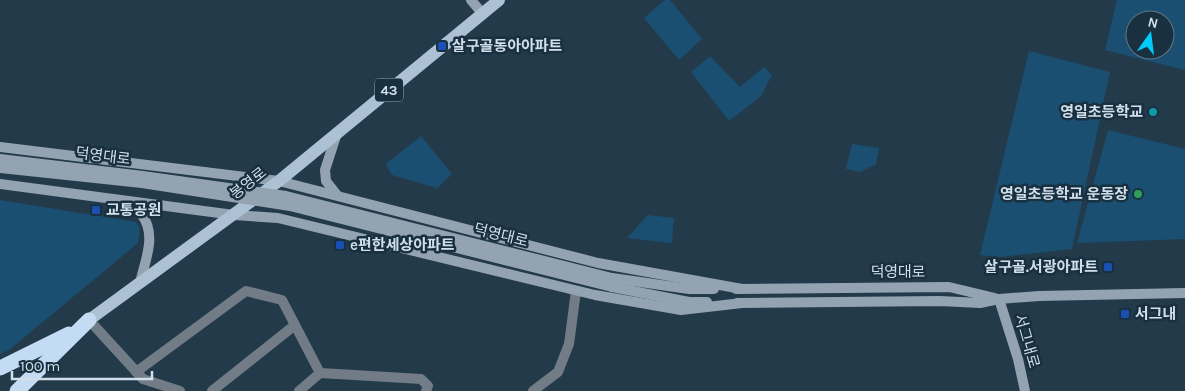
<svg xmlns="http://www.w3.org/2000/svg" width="1185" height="391" font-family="Karla,'Noto Sans KR',sans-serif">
	<rect width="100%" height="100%" fill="#233a4b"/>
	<g fill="#1a4f71" fill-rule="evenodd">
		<path d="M 665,0 L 670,0 L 702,39 L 679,60 L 644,18 Z"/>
		<path d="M 1117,0 L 1185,0 L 1185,70 L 1105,50 ZM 1135,20 L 1165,20 L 1165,50 L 1135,50 Z"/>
		<path d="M 1029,51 L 1110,72 L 1072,249 L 1000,257 L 980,255 Z"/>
		<path d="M 710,56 L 740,87 L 764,67 L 772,75 L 761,96 L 729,121 L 691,72 Z"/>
		<path d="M 1108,130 L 1185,149 L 1185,239 L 1077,243 Z"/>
		<path d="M 421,136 L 452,174 L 437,188 L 392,175 L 386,164 Z"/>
		<path d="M 852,144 L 879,148 L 876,164 L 860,172 L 846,169 Z"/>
		<path d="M 0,200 L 136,222 L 140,228 L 138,243 L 9,350 L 0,354 Z"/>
		<path d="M 648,215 L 674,218 L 672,243 L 627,238 Z"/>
	</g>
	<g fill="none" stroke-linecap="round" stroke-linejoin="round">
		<g stroke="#727c86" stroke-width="10">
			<path d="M 89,320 L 143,379 L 180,391"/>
			<path d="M 136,372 L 246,291 L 282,300 L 320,373"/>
			<path d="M 320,373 L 421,379 L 428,386 L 426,391"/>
			<path d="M 212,391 L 295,325"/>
			<path d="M 299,391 L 320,373"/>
			<path d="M 533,391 L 558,372 L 569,344 L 576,291"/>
		</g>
		<g stroke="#93a3b2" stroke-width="10">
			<path d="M 471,0 L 482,13"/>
			<path d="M 0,147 L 279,181 L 598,263 L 742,289"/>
			<path d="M 0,184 L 234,215 L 278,218 L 595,295 L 681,310 L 742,303"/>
			<path d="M 337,195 L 326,181 L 325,170 L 337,133"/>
			<path d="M 127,203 C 132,206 139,210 142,215 C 157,235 145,261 140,283"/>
			<path d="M 612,278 L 689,289 L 714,289"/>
			<path d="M 612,287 L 689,302 L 707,302"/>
			<path d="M 736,289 L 949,287 L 995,298"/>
			<path d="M 999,299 L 1018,359 L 1025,391"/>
			<path d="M 737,303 L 940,301 L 980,303 L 999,299 L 1039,296 L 1185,293"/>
		</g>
		<path stroke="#acc1d4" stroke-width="12" d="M 89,320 L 279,181 L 499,0"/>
		<g stroke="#c3dbf3" stroke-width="15">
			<path d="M 0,368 L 69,334"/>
			<path d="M 17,391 L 89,320"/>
		</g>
		<g stroke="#93a3b2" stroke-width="10">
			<path d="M 0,159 L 143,176 L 286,196 L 612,278"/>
			<path d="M 0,168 L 142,183 L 290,206 L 612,287"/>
		</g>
	</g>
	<g fill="#1a4fb4" stroke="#193040" stroke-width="2">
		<rect x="437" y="41" width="10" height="10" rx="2.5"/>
		<rect x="91" y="205" width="10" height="10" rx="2.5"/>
		<rect x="335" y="240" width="10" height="10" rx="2.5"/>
		<rect x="1103" y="262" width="10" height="10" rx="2.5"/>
		<rect x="1120" y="309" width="10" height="10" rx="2.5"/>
	</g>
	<circle fill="#0f9aa8" stroke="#193040" stroke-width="2" cx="1153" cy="112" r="5"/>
	<circle fill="#2e9e5b" stroke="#193040" stroke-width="2" cx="1138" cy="194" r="5"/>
	<g text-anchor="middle" stroke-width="5" stroke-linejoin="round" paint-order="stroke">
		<rect fill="#193040" stroke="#9aaab7" stroke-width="1" x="375" y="78.5" width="28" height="23" rx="4"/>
		<g font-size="14" font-weight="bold" fill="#d1dfea">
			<text x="389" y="95">43</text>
		</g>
		<g font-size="15" font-weight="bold" fill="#d1dfea" stroke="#193040" text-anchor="start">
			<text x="452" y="51">살구골동아아파트</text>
			<text x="1143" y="117" text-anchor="end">영일초등학교</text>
			<text x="1128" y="199" text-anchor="end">영일초등학교 운동장</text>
			<text x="106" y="215">교통공원</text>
			<text x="350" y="250">e편한세상아파트</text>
			<text x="1098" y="272" text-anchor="end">살구골.서광아파트</text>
			<text x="1135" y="319">서그내</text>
		</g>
		<g font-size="15" fill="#d1dfea" stroke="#193040">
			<text transform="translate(103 156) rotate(7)" y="5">덕영대로</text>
			<text transform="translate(248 183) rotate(-38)" y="5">봉영로</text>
			<text transform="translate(501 235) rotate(14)" y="5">덕영대로</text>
			<text x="898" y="277">덕영대로</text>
			<text transform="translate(1027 341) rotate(74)" y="5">서그내로</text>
		</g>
	</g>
	<g transform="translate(1150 35) rotate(14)"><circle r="24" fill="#193040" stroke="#637684"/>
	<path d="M0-4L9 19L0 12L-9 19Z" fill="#00cbf9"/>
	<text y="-8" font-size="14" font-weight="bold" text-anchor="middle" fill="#d1dfea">N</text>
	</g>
	<path d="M12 371v8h140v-8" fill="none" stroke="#d1dfea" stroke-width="2.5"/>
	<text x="20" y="371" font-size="15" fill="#d1dfea" stroke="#193040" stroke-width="4" paint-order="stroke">100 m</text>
</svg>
